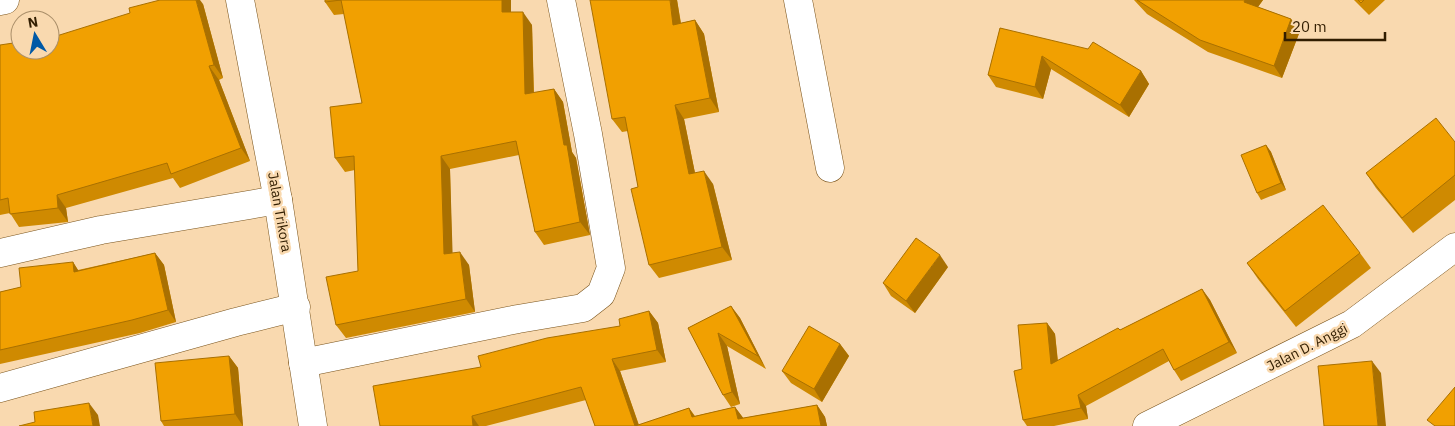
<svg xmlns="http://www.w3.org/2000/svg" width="1455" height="426" font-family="'IBM Plex Sans',sans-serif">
	<rect width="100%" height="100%" fill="#f9d9af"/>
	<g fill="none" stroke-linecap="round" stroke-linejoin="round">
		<g stroke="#7a541c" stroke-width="29">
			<g id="minor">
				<path d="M 240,0 L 278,200 L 313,426"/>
				<path d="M 798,0 L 830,168"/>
				<path d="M 0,1 L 5,0"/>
				<path d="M 0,253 L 101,230 L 278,200"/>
				<path d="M 303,363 L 518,319 L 583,308 L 601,294 L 611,268 L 588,134 L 561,0"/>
				<path d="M 0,388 L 236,322 L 296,307"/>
				<path d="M 1147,426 L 1352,324 L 1455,247"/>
			</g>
		</g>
		<use href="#minor" stroke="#fff" stroke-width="28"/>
	</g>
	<g fill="#cf8a01">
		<path d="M 325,0 L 511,0 L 511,12 L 532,25 L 534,93 L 554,89 L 563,102 L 572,152 L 576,158 L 590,235 L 544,245 L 535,232 L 519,155 L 450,169 L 452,253 L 469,265 L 475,312 L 346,338 L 336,325 L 358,271 L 355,170 L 345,172 L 335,158 L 362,103 L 344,14 L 334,15 L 325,2 Z"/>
		<path d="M 677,0 L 681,23 L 695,20 L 704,34 L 719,112 L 684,119 L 695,173 L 713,184 L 732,260 L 659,278 L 649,265 L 638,187 L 628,131 L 622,132 L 612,119 Z"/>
		<path d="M 1134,0 L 1263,0 L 1258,7 L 1291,19 L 1300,31 L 1282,78 L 1208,52 L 1147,14 Z"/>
		<path d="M 1354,0 L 1385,0 L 1369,15 Z"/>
		<path d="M 203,4 L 223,78 L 219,80 L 250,161 L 180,188 L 173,178 L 66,208 L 68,222 L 19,227 L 10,213 L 0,215 L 0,45 L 20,50 Z"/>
		<path d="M 1000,28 L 1141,71 L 1149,84 L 1129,117 L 1051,69 L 1043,99 L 996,87 L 988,75 Z"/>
		<path d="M 1455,142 L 1455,200 L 1413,233 L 1376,188 L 1366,173 Z"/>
		<path d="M 1266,145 L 1271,152 L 1286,190 L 1261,200 L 1257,193 Z"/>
		<path d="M 155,253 L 164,265 L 176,322 L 140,333 L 0,364 L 0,292 L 21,287 L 73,262 L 78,270 Z"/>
		<path d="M 1360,253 L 1371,268 L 1296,327 L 1258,279 L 1247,263 Z"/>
		<path d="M 948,267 L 915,313 L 891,296 L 883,283 Z"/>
		<path d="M 1202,289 L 1210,300 L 1237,353 L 1181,381 L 1174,370 L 1169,361 L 1086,406 L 1088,419 L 1054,426 L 1027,426 L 1023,420 L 1022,369 L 1047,323 L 1055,334 L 1058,361 Z"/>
		<path d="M 731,306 L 740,318 L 766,369 L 727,346 L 740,404 L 731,407 L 723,395 L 688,328 Z"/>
		<path d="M 649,311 L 658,323 L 666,362 L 620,371 L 639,425 L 689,408 L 695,416 L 735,407 L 743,418 L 817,405 L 825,417 L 827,426 L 595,426 L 586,400 L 486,426 L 380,426 L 481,367 L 620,326 Z"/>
		<path d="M 840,344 L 849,356 L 822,402 L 791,383 L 782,371 Z"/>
		<path d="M 229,356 L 238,368 L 243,426 L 164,426 L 161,421 Z"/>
	</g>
	<g fill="#a97001">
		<path d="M 196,0 L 200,0 L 203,4 L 223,78 L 214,65 Z"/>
		<path d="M 502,0 L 511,0 L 511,25 L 502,12 Z"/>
		<path d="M 670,0 L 677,0 L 683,38 L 673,25 Z"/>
		<path d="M 1245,0 L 1263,0 L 1252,15 L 1244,2 Z"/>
		<path d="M 523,12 L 532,25 L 534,107 L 525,94 Z"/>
		<path d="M 1291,19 L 1300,31 L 1282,78 L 1274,66 Z"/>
		<path d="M 695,20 L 704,34 L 719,112 L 710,98 Z"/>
		<path d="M 1042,56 L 1051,69 L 1043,99 L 1035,87 Z"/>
		<path d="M 209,66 L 219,80 L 250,161 L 241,148 Z"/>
		<path d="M 1141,71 L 1149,84 L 1129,117 L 1120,105 Z"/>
		<path d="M 554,89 L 563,102 L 572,152 L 576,158 L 590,235 L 580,222 L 564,145 Z"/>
		<path d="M 675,105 L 684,119 L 698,188 L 689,174 Z"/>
		<path d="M 1266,145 L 1271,152 L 1286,190 L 1281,183 Z"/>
		<path d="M 441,156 L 450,169 L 453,267 L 444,254 Z"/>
		<path d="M 704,171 L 713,184 L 732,260 L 722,247 Z"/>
		<path d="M 57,195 L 66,208 L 68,222 L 58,208 Z"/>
		<path d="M 460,252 L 469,265 L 475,312 L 466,299 Z"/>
		<path d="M 155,253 L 164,265 L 176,322 L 168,310 Z"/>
		<path d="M 940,255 L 948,267 L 915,313 L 906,301 Z"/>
		<path d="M 73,262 L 81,275 L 74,272 Z"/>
		<path d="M 1202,289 L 1210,300 L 1237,353 L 1229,342 Z"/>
		<path d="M 731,306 L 740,318 L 766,369 L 758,356 Z"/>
		<path d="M 649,311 L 658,323 L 666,362 L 657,350 Z"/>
		<path d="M 1047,323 L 1055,334 L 1059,375 L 1051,364 Z"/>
		<path d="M 718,333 L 727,346 L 740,404 L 732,392 Z"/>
		<path d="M 840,344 L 849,356 L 822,402 L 814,389 Z"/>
		<path d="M 229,356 L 238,368 L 243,426 L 235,414 Z"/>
		<path d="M 612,359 L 620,371 L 639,426 L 635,426 Z"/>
		<path d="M 1372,361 L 1381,373 L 1386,426 L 1378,426 Z"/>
		<path d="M 1078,395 L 1086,406 L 1088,419 L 1081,408 Z"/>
		<path d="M 89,403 L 98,415 L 100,426 L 93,426 Z"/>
		<path d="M 817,405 L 825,417 L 827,426 L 821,426 Z"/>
		<path d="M 735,407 L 744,419 L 738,419 Z"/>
		<path d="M 689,408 L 697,420 L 692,417 Z"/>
		<path d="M 472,416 L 479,426 L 473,426 Z"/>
	</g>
	<g fill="#f1a001" stroke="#a97001">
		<path d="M 160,0 L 196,0 L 214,65 L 209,66 L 241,148 L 171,174 L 167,163 L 57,195 L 58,208 L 10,214 L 8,198 L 0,200 L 0,45 L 20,42 L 20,50 L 50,50 L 50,38 L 130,13 L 129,8 Z"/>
		<path d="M 325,0 L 502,0 L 502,12 L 523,12 L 525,94 L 554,89 L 564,145 L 567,145 L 580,222 L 535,232 L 516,141 L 441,156 L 444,254 L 460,252 L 466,299 L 336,325 L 326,277 L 358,271 L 354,156 L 335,158 L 330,107 L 362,103 L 341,0 L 325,2 Z"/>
		<path d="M 590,0 L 670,0 L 673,25 L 695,20 L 710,98 L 675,105 L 689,174 L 704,171 L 722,247 L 649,265 L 631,189 L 638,187 L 625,117 L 612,119 Z"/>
		<path d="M 1137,0 L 1245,0 L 1244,2 L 1291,19 L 1274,66 L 1200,40 Z"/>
		<path d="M 1358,0 L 1364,0 L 1361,3 Z"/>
		<path d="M 1000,28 L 1088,49 L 1093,42 L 1141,71 L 1120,105 L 1042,56 L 1035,87 L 988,75 Z"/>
		<path d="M 1436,118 L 1455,142 L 1455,175 L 1402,218 L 1366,173 Z"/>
		<path d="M 1266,145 L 1281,183 L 1257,193 L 1241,155 Z"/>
		<path d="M 1323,205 L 1360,253 L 1285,311 L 1247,263 Z"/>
		<path d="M 916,238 L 940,255 L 906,301 L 883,283 Z"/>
		<path d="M 155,253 L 168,310 L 132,320 L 0,350 L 0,292 L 21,287 L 19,268 L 73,262 L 74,272 Z"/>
		<path d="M 1202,289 L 1229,342 L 1174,370 L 1163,349 L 1078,395 L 1081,408 L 1023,420 L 1014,371 L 1022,369 L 1018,325 L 1047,323 L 1051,364 L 1118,328 L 1120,330 Z"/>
		<path d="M 731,306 L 758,356 L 718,333 L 732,392 L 723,395 L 688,328 Z"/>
		<path d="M 649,311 L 657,350 L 612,359 L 635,426 L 689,408 L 692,417 L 735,407 L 738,419 L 817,405 L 821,426 L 595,426 L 581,387 L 472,416 L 473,426 L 380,426 L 373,386 L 481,367 L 478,356 L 547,338 L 620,326 L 619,319 Z"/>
		<path d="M 809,326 L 840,344 L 814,389 L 782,371 Z"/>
		<path d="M 229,356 L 235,414 L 161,421 L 155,363 Z"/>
		<path d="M 1372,361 L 1378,426 L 1324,426 L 1318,366 Z"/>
		<path d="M 1455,387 L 1455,426 L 1435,426 L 1427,420 Z"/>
		<path d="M 89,403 L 93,426 L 19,426 L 35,422 L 34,412 Z"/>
	</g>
	<g text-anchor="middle" stroke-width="5" stroke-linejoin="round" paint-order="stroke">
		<g font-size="14" fill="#311d00" stroke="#f9d9af">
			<text transform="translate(280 212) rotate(80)" y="5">Jalan Trikora</text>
			<text transform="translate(1307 347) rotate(-27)" y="5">Jalan D. Anggi</text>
		</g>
	</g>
	<g transform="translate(35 35) rotate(350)"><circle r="24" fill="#f9d9af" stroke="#a98e69"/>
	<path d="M0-4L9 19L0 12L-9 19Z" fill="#0059a6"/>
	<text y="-8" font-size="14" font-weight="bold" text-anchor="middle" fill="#311d00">N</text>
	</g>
	<path d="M1285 32v8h100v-8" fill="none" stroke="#311d00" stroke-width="2.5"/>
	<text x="1292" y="32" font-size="15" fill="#311d00" stroke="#f9d9af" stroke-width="4" paint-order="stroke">20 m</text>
</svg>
